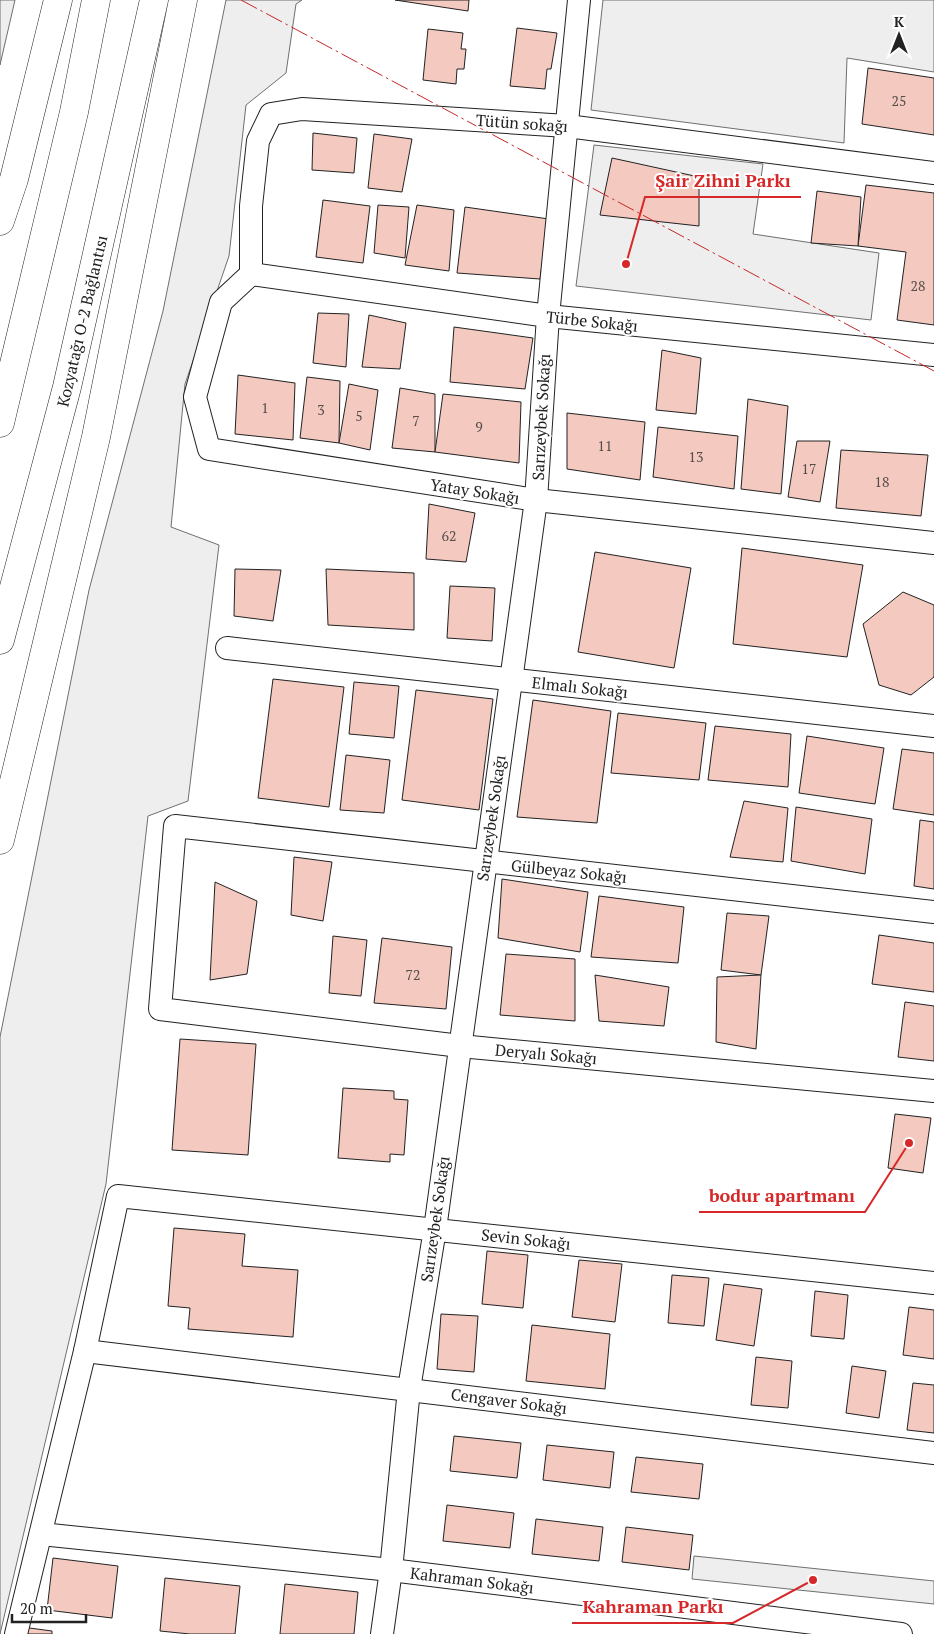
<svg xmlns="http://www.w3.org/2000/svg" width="934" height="1634" font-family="'PT Serif',serif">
	<rect width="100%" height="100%" fill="#fff"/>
	<g fill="#eee" stroke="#6f6f6f">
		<path d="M 0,0 L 15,0 L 0,65 Z"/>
		<path d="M 226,0 L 302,0 L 296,4 L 286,73 L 246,105 L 229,256 L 185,384 L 171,527 L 219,545 L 188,801 L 148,816 L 106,1184 L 0,1634 L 0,1037 L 89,590 L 163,311 Z"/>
		<path d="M 603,0 L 934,0 L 934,72 L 847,58 L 844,143 L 591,110 Z"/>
		<path d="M 594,145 L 763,164 L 753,234 L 879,253 L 871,320 L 576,286 Z"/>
		<path d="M 694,1556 L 934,1581 L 934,1604 L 692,1579 Z"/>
	</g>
	<g fill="#f3c9c0" stroke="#222">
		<path d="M 395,0 L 469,0 L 468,11 Z"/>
		<path d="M 517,28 L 557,33 L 551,69 L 547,69 L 545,89 L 510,86 Z"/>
		<path d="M 428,29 L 463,33 L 461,49 L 466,49 L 464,69 L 457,69 L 456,84 L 423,80 Z"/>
		<path d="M 868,68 L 934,78 L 934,135 L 862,124 Z"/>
		<path d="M 313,133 L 357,138 L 354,173 L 312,170 Z"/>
		<path d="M 374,134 L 412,139 L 402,192 L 368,188 Z"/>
		<path d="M 612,158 L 699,177 L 699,226 L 600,215 Z"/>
		<path d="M 866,185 L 934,193 L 934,325 L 897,320 L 906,252 L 858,246 Z"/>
		<path d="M 817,191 L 861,197 L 858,246 L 811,243 Z"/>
		<path d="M 323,200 L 370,206 L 363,263 L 316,257 Z"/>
		<path d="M 378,205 L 409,207 L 405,258 L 374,253 Z"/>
		<path d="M 417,205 L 454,210 L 449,271 L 405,265 Z"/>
		<path d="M 465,207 L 549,219 L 540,279 L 457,273 Z"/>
		<path d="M 318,313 L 349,314 L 346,367 L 313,363 Z"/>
		<path d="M 369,315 L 406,323 L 400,369 L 362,367 Z"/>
		<path d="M 454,327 L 533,338 L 525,389 L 450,382 Z"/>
		<path d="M 662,350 L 701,358 L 696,414 L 656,410 Z"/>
		<path d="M 238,375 L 295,383 L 293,440 L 235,434 Z"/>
		<path d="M 307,377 L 340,381 L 339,443 L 300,438 Z"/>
		<path d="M 349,384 L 378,390 L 370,450 L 339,443 Z"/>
		<path d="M 400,388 L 435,394 L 435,452 L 392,448 Z"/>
		<path d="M 443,394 L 521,402 L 519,463 L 435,452 Z"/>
		<path d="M 748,399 L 788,406 L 781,494 L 741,489 Z"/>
		<path d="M 567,413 L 645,422 L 640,480 L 567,469 Z"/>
		<path d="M 658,427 L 738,436 L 734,489 L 653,477 Z"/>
		<path d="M 797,441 L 830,441 L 820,502 L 788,497 Z"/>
		<path d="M 841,450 L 928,455 L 921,516 L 836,508 Z"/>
		<path d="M 429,504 L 475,513 L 466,562 L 426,559 Z"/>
		<path d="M 742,548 L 863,565 L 847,657 L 733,644 Z"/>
		<path d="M 595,552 L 691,568 L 674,668 L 578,652 Z"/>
		<path d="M 235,569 L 281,570 L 273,621 L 234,616 Z"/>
		<path d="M 326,569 L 414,573 L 414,630 L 328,625 Z"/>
		<path d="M 450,586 L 495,588 L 492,641 L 447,638 Z"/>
		<path d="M 903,592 L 934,605 L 934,677 L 911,695 L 879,685 L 863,624 Z"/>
		<path d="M 273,679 L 344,687 L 329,807 L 258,798 Z"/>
		<path d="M 354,682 L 399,686 L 394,738 L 349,734 Z"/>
		<path d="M 416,690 L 493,699 L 479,810 L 402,800 Z"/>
		<path d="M 533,700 L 611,711 L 597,823 L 517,817 Z"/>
		<path d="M 618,713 L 706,723 L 699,780 L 611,773 Z"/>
		<path d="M 715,726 L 791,734 L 788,787 L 708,780 Z"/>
		<path d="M 807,736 L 884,748 L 875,804 L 799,793 Z"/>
		<path d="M 902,749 L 934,753 L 934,815 L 893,809 Z"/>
		<path d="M 346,755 L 390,760 L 384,813 L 340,810 Z"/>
		<path d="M 744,801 L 788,808 L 783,862 L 730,857 Z"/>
		<path d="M 796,807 L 872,819 L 865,874 L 791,861 Z"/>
		<path d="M 920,820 L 934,822 L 934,889 L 914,886 Z"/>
		<path d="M 294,857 L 332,862 L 323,921 L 291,915 Z"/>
		<path d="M 502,879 L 588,892 L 580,952 L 498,938 Z"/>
		<path d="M 215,882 L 257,901 L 247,974 L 210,980 Z"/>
		<path d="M 599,896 L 684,907 L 678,963 L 591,957 Z"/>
		<path d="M 727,913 L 769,916 L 761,975 L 721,970 Z"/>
		<path d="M 879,935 L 934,943 L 934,992 L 872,984 Z"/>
		<path d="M 333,936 L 367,940 L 361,996 L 329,993 Z"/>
		<path d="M 382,938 L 452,947 L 446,1009 L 374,1003 Z"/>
		<path d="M 506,954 L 575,959 L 575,1021 L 500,1015 Z"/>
		<path d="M 595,975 L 669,987 L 664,1026 L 599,1021 Z"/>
		<path d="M 761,975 L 756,1049 L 716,1042 L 717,977 Z"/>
		<path d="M 905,1002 L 934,1006 L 934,1061 L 898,1057 Z"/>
		<path d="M 180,1039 L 256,1044 L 248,1155 L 172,1150 Z"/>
		<path d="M 343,1088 L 394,1091 L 394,1099 L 408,1100 L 404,1155 L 390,1154 L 390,1162 L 338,1158 Z"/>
		<path d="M 895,1114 L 931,1118 L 923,1173 L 888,1168 Z"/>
		<path d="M 174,1228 L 245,1234 L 242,1266 L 298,1270 L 293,1337 L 188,1329 L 190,1308 L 168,1306 Z"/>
		<path d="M 487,1251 L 528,1255 L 523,1308 L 482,1304 Z"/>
		<path d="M 579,1260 L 622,1264 L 615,1322 L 572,1317 Z"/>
		<path d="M 672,1275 L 709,1278 L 704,1326 L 668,1323 Z"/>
		<path d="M 724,1284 L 762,1289 L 754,1346 L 716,1340 Z"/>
		<path d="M 815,1291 L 848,1295 L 844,1339 L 811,1336 Z"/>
		<path d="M 909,1307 L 934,1310 L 934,1359 L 903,1355 Z"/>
		<path d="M 441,1314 L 478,1316 L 474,1372 L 437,1369 Z"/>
		<path d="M 532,1325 L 610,1334 L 605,1389 L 526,1381 Z"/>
		<path d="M 756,1357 L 792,1361 L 788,1408 L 751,1405 Z"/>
		<path d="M 852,1366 L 886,1371 L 879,1418 L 846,1413 Z"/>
		<path d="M 913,1383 L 934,1385 L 934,1433 L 907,1430 Z"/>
		<path d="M 454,1436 L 521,1443 L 517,1478 L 450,1471 Z"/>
		<path d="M 547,1445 L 614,1452 L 610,1488 L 543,1480 Z"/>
		<path d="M 636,1457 L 703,1464 L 699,1499 L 631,1492 Z"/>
		<path d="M 447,1505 L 514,1513 L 510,1548 L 443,1541 Z"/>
		<path d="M 536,1519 L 603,1527 L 599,1561 L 532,1554 Z"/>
		<path d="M 626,1527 L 693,1535 L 689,1570 L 622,1562 Z"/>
		<path d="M 53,1558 L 118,1566 L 112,1618 L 47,1610 Z"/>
		<path d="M 165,1578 L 240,1586 L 235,1634 L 190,1634 L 160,1631 Z"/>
		<path d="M 285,1584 L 358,1592 L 354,1634 L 280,1634 Z"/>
		<path d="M 22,1627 L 52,1631 L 52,1634 L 21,1634 Z"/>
	</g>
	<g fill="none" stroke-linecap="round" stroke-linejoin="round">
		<g stroke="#222" stroke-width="24">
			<g id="minor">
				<path d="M 251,274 L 221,302 L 195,397 L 209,449 L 536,500 L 934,543"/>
				<path d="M 251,274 L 251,206 L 258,141 L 271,114 L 302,109 L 567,126 L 934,173"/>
				<path d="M 251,274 L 548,316 L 934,355"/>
				<path d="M 227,648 L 934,726"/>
				<path d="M 934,912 L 175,826 L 160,1009 L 460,1046 L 934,1091"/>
				<path d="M 85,1351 L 934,1453"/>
				<path d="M 41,1534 L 391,1570 L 901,1634"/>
				<path d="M 16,1634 L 85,1351 L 118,1196 L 934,1283"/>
				<path d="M 382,1634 L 391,1570 L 409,1389 L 435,1229 L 536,500 L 548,316 L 579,0"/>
			</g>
		</g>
		<g stroke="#222" stroke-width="29">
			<g id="motorway">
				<path d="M 0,221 L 14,179 L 58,0"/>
				<path d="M 0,423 L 74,112 L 96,0"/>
				<path d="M 0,640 L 67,387 L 154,0"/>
				<path d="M 0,840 L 96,437 L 183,0"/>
			</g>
		</g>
		<use href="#minor" stroke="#fff" stroke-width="22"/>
		<use href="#motorway" stroke="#fff" stroke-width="28"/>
		<path stroke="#c62828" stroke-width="1" stroke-dasharray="18 4 2.5 4" stroke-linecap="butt" d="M 241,0 L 934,371"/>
	</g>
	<g text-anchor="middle" stroke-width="4" stroke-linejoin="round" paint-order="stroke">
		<g font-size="14" fill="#564c4a">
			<text x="899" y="106">25</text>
			<text x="918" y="291">28</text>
			<text x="265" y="413">1</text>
			<text x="321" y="415">3</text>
			<text x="359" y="421">5</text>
			<text x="416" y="426">7</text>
			<text x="479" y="432">9</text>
			<text x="605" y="451">11</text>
			<text x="696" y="462">13</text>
			<text x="809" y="474">17</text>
			<text x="882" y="487">18</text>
			<text x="449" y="541">62</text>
			<text x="413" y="980">72</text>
		</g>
		<g font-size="16" fill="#222" stroke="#fff">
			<text transform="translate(522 123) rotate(4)" y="6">Tütün sokağı</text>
			<text transform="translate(82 321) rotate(-77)" y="6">Kozyatağı O-2 Bağlantısı</text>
			<text transform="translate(592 321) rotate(6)" y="6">Türbe Sokağı</text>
			<text transform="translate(541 417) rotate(-87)" y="6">Sarızeybek Sokağı</text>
			<text transform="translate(475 491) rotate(9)" y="6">Yatay Sokağı</text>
			<text transform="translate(580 687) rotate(6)" y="6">Elmalı Sokağı</text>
			<text transform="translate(491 818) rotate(-82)" y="6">Sarızeybek Sokağı</text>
			<text transform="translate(569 871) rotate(6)" y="6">Gülbeyaz Sokağı</text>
			<text transform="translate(546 1054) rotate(5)" y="6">Deryalı Sokağı</text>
			<text transform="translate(435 1219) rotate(-82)" y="6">Sarızeybek Sokağı</text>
			<text transform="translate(526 1239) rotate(6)" y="6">Sevin Sokağı</text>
			<text transform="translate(509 1401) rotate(7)" y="6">Cengaver Sokağı</text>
			<text transform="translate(472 1580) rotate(7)" y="6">Kahraman Sokağı</text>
		</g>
	</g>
	<path fill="none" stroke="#d62828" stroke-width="2" d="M626 264L645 197H801M909 1143L865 1212H699M813 1580L733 1623H572"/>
	<g fill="#d62828" stroke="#fff" stroke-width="2">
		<circle cx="626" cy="264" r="5"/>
		<circle cx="909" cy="1143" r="5"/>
		<circle cx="813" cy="1580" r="5"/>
	</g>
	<g font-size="18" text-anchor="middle" font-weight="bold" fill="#d62828" stroke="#fff" stroke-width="4" stroke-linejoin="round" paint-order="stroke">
		<text x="723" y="187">Şair Zihni Parkı</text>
		<text x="782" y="1202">bodur apartmanı</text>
		<text x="653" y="1613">Kahraman Parkı</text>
	</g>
	<g transform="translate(899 35)" stroke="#ffffff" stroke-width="4" paint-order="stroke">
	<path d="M0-4L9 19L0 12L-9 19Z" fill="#222222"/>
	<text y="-8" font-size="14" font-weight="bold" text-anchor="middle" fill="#222222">K</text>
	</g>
	<path d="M12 1614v8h74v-8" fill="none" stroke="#222222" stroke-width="2.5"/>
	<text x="20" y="1614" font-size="15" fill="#222222" stroke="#ffffff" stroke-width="4" paint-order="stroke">20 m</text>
</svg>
